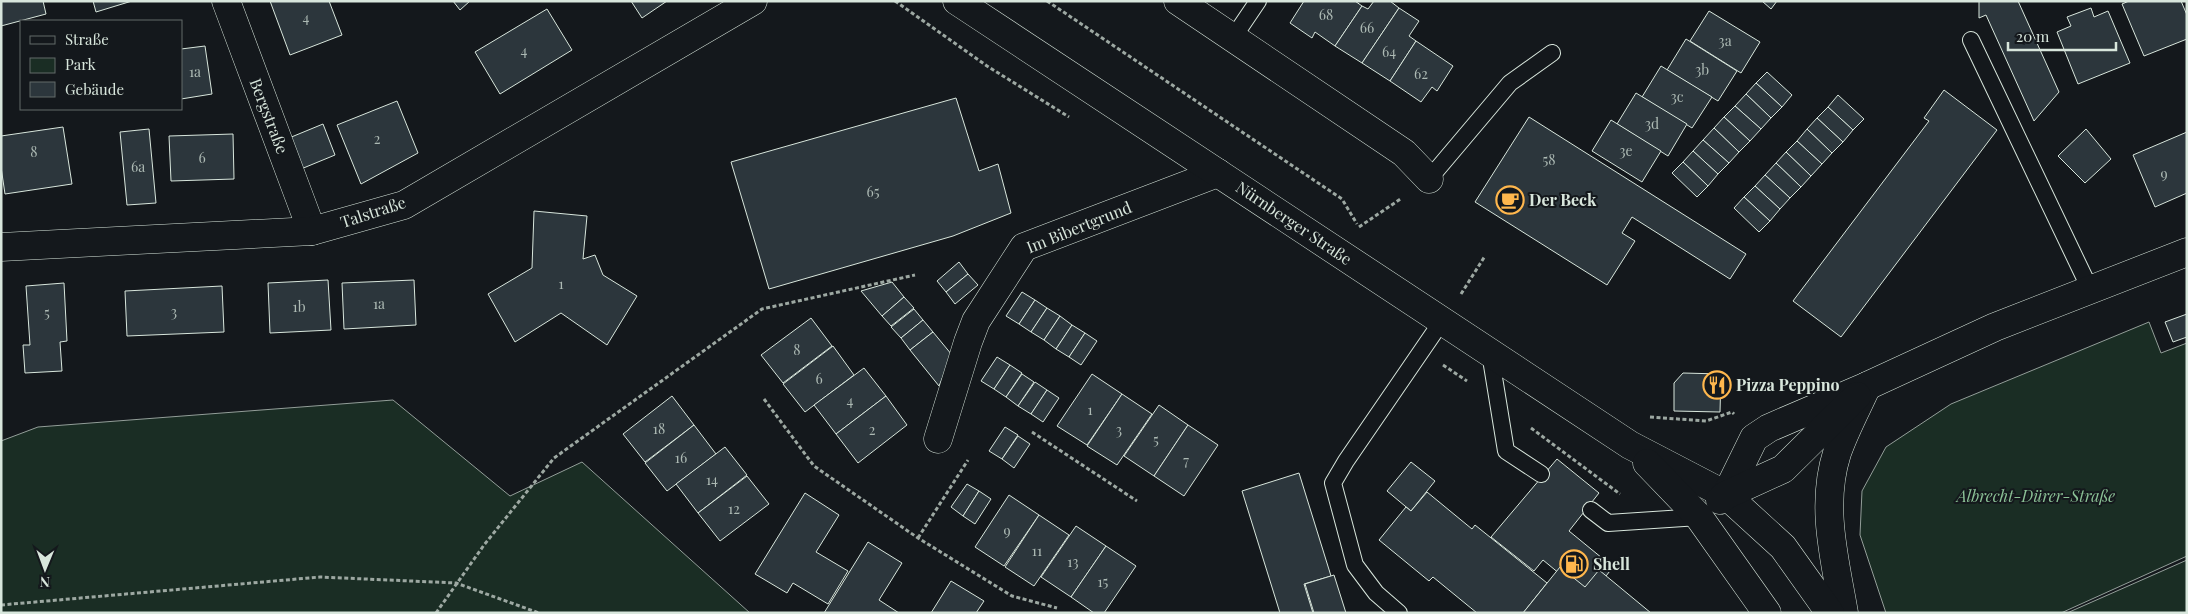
<svg xmlns="http://www.w3.org/2000/svg" width="2188" height="614" font-family="'Playfair Display',serif">
	<rect width="100%" height="100%" fill="#14181c"/>
	<g fill="#1a2d24" stroke="#939e99">
		<path d="M 2149,322 L 2161,353 L 2187,343 L 2187,556 L 2061,613 L 1886,613 L 1860,535 L 1862,491 L 1886,447 L 1951,404 Z"/>
		<path d="M 393,400 L 510,496 L 582,462 L 750,613 L 1,613 L 1,441 L 38,427 Z"/>
		<path d="M 2187,560 L 2187,613 L 2067,613 Z"/>
	</g>
	<g fill="#2c363c" stroke="#d8e6dc">
		<path d="M 1,1 L 43,1 L 46,14 L 1,26 Z"/>
		<path d="M 93,1 L 132,1 L 96,12 Z"/>
		<path d="M 270,1 L 329,1 L 342,35 L 290,55 Z"/>
		<path d="M 453,1 L 470,1 L 460,10 Z"/>
		<path d="M 631,1 L 667,1 L 642,18 Z"/>
		<path d="M 1304,1 L 1355,1 L 1362,6 L 1335,46 L 1315,32 L 1312,38 L 1290,23 Z"/>
		<path d="M 1374,1 L 1390,1 L 1399,8 L 1362,63 L 1335,46 L 1362,6 L 1368,9 Z"/>
		<path d="M 1762,1 L 1777,1 L 1771,9 Z"/>
		<path d="M 1979,1 L 2018,1 L 2059,92 L 2034,121 L 1986,15 L 1979,18 Z"/>
		<path d="M 2129,1 L 2181,1 L 2187,15 L 2187,39 L 2144,56 L 2122,4 Z"/>
		<path d="M 1399,8 L 1419,21 L 1409,36 L 1416,41 L 1390,81 L 1362,63 Z"/>
		<path d="M 2091,8 L 2094,17 L 2108,11 L 2130,63 L 2078,84 L 2057,32 L 2071,26 L 2067,17 Z"/>
		<path d="M 547,9 L 572,50 L 500,94 L 475,52 Z"/>
		<path d="M 1709,11 L 1760,42 L 1741,73 L 1690,41 Z"/>
		<path d="M 1686,39 L 1737,71 L 1718,101 L 1667,70 Z"/>
		<path d="M 1416,41 L 1453,66 L 1437,91 L 1432,87 L 1421,102 L 1390,81 Z"/>
		<path d="M 205,46 L 212,94 L 181,99 L 181,49 Z"/>
		<path d="M 1661,66 L 1712,97 L 1692,128 L 1642,97 Z"/>
		<path d="M 1767,72 L 1792,95 L 1782,107 L 1756,83 Z"/>
		<path d="M 1756,83 L 1782,107 L 1771,118 L 1746,94 Z"/>
		<path d="M 1944,90 L 1997,130 L 1841,337 L 1793,301 L 1929,121 L 1924,118 Z"/>
		<path d="M 1636,93 L 1687,124 L 1668,156 L 1617,124 Z"/>
		<path d="M 1746,94 L 1771,118 L 1761,129 L 1735,106 Z"/>
		<path d="M 1838,95 L 1864,119 L 1853,130 L 1828,107 Z"/>
		<path d="M 956,98 L 979,171 L 998,164 L 1011,213 L 953,236 L 769,289 L 731,162 Z"/>
		<path d="M 397,101 L 418,153 L 361,184 L 337,125 Z"/>
		<path d="M 1735,106 L 1761,129 L 1750,141 L 1724,117 Z"/>
		<path d="M 1828,107 L 1853,130 L 1843,142 L 1817,118 Z"/>
		<path d="M 1529,117 L 1746,254 L 1730,279 L 1632,217 L 1622,233 L 1635,241 L 1607,285 L 1475,202 Z"/>
		<path d="M 1724,117 L 1750,141 L 1739,152 L 1714,128 Z"/>
		<path d="M 1817,118 L 1843,142 L 1832,153 L 1807,129 Z"/>
		<path d="M 1611,120 L 1661,151 L 1642,182 L 1592,151 Z"/>
		<path d="M 323,124 L 335,155 L 301,169 L 289,138 Z"/>
		<path d="M 63,127 L 72,184 L 5,194 L 1,167 L 1,136 Z"/>
		<path d="M 1714,128 L 1739,152 L 1729,163 L 1703,140 Z"/>
		<path d="M 149,129 L 156,203 L 127,205 L 120,132 Z"/>
		<path d="M 1807,129 L 1832,153 L 1822,164 L 1797,141 Z"/>
		<path d="M 2086,129 L 2111,159 L 2085,183 L 2058,156 Z"/>
		<path d="M 2187,132 L 2187,193 L 2155,207 L 2133,155 Z"/>
		<path d="M 233,134 L 234,179 L 171,181 L 169,136 Z"/>
		<path d="M 1703,140 L 1729,163 L 1718,174 L 1693,151 Z"/>
		<path d="M 1797,141 L 1822,164 L 1811,176 L 1786,152 Z"/>
		<path d="M 1693,151 L 1718,174 L 1708,186 L 1683,162 Z"/>
		<path d="M 1786,152 L 1811,176 L 1801,187 L 1776,163 Z"/>
		<path d="M 1683,162 L 1708,186 L 1697,197 L 1672,173 Z"/>
		<path d="M 1776,163 L 1801,187 L 1790,198 L 1765,175 Z"/>
		<path d="M 1765,175 L 1790,198 L 1780,209 L 1755,186 Z"/>
		<path d="M 1755,186 L 1780,209 L 1770,221 L 1744,197 Z"/>
		<path d="M 1744,197 L 1770,221 L 1759,232 L 1734,208 Z"/>
		<path d="M 534,211 L 587,216 L 583,259 L 595,255 L 603,275 L 637,296 L 607,345 L 561,313 L 515,342 L 488,294 L 532,268 Z"/>
		<path d="M 959,262 L 968,274 L 946,292 L 937,281 Z"/>
		<path d="M 968,274 L 978,285 L 955,304 L 946,292 Z"/>
		<path d="M 328,280 L 331,330 L 270,333 L 268,283 Z"/>
		<path d="M 414,280 L 416,325 L 344,329 L 342,283 Z"/>
		<path d="M 892,282 L 904,297 L 882,316 L 861,291 Z"/>
		<path d="M 64,283 L 67,341 L 60,342 L 62,371 L 25,373 L 23,345 L 30,345 L 26,286 Z"/>
		<path d="M 222,286 L 224,332 L 127,336 L 125,291 Z"/>
		<path d="M 1022,292 L 1035,300 L 1019,324 L 1006,316 Z"/>
		<path d="M 904,297 L 914,308 L 891,326 L 882,316 Z"/>
		<path d="M 1035,300 L 1047,308 L 1031,332 L 1019,324 Z"/>
		<path d="M 1047,308 L 1060,316 L 1044,340 L 1031,332 Z"/>
		<path d="M 914,309 L 923,320 L 901,338 L 891,327 Z"/>
		<path d="M 2187,314 L 2187,337 L 2173,342 L 2165,322 Z"/>
		<path d="M 1060,316 L 1072,325 L 1056,349 L 1044,340 Z"/>
		<path d="M 811,318 L 832,346 L 783,383 L 761,355 Z"/>
		<path d="M 923,320 L 933,332 L 910,350 L 901,338 Z"/>
		<path d="M 1072,325 L 1085,333 L 1069,357 L 1056,349 Z"/>
		<path d="M 933,332 L 952,355 L 939,386 L 910,350 Z"/>
		<path d="M 1085,333 L 1097,341 L 1081,365 L 1069,357 Z"/>
		<path d="M 833,346 L 854,375 L 805,412 L 783,384 Z"/>
		<path d="M 997,357 L 1010,365 L 994,389 L 981,381 Z"/>
		<path d="M 1010,365 L 1022,373 L 1006,397 L 994,389 Z"/>
		<path d="M 864,368 L 886,396 L 836,434 L 814,405 Z"/>
		<path d="M 1683,373 L 1721,374 L 1720,412 L 1674,411 L 1674,383 Z"/>
		<path d="M 1022,374 L 1034,382 L 1018,406 L 1006,397 Z"/>
		<path d="M 1092,374 L 1122,394 L 1087,445 L 1057,426 Z"/>
		<path d="M 1035,382 L 1047,390 L 1031,414 L 1018,406 Z"/>
		<path d="M 1047,390 L 1059,398 L 1043,422 L 1031,414 Z"/>
		<path d="M 1122,394 L 1152,414 L 1117,465 L 1087,446 Z"/>
		<path d="M 672,396 L 694,425 L 645,462 L 623,434 Z"/>
		<path d="M 886,396 L 907,425 L 858,463 L 836,434 Z"/>
		<path d="M 1159,405 L 1188,425 L 1154,476 L 1124,456 Z"/>
		<path d="M 694,425 L 716,454 L 667,491 L 645,463 Z"/>
		<path d="M 1188,425 L 1218,445 L 1184,496 L 1154,476 Z"/>
		<path d="M 1005,427 L 1018,435 L 1002,459 L 989,451 Z"/>
		<path d="M 1018,436 L 1030,444 L 1014,468 L 1002,459 Z"/>
		<path d="M 725,447 L 747,475 L 698,513 L 676,484 Z"/>
		<path d="M 1557,459 L 1599,493 L 1569,531 L 1613,567 L 1589,598 L 1543,560 L 1534,571 L 1491,537 Z"/>
		<path d="M 1411,462 L 1435,481 L 1411,511 L 1387,491 Z"/>
		<path d="M 1299,473 L 1331,576 L 1304,584 L 1313,613 L 1280,613 L 1242,491 Z"/>
		<path d="M 747,476 L 769,504 L 720,541 L 698,513 Z"/>
		<path d="M 967,484 L 979,491 L 963,516 L 951,507 Z"/>
		<path d="M 979,491 L 991,499 L 975,524 L 963,516 Z"/>
		<path d="M 1427,492 L 1472,529 L 1475,525 L 1547,583 L 1523,613 L 1477,613 L 1433,577 L 1429,581 L 1379,540 L 1406,507 L 1411,511 Z"/>
		<path d="M 805,493 L 839,515 L 816,552 L 848,571 L 828,604 L 793,583 L 787,593 L 755,574 Z"/>
		<path d="M 1009,495 L 1039,515 L 1004,566 L 975,547 Z"/>
		<path d="M 1039,515 L 1069,535 L 1034,586 L 1005,567 Z"/>
		<path d="M 1076,526 L 1106,546 L 1071,597 L 1041,577 Z"/>
		<path d="M 868,542 L 902,563 L 879,600 L 899,613 L 824,613 Z"/>
		<path d="M 1106,546 L 1136,566 L 1104,613 L 1094,613 L 1071,597 Z"/>
		<path d="M 1560,567 L 1585,587 L 1599,570 L 1651,613 L 1523,613 Z"/>
		<path d="M 1334,575 L 1346,613 L 1314,613 L 1305,584 Z"/>
		<path d="M 951,581 L 984,601 L 976,613 L 931,613 Z"/>
	</g>
	<g fill="none" stroke-linecap="round" stroke-linejoin="round">
		<g stroke="#d8e6dc" stroke-width="18">
			<g id="lane">
				<path d="M 1233,38 L 1258,1"/>
				<path d="M 1971,40 L 2090,289"/>
				<path d="M 1429,179 L 1510,83 L 1552,53"/>
				<path d="M 1490,353 L 1506,451 L 1541,474"/>
				<path d="M 1591,510 L 1608,523 L 1699,517"/>
				<path d="M 1399,613 L 1376,593 L 1355,565 L 1333,483 L 1346,461 L 1442,321"/>
			</g>
		</g>
		<g stroke="#d8e6dc" stroke-width="29">
			<g id="street">
				<path d="M 226,1 L 312,231"/>
				<path d="M 1178,1 L 1404,153 L 1429,179"/>
				<path d="M 1,247 L 312,231 L 404,205 L 753,1"/>
				<path d="M 938,439 L 968,342 L 976,321 L 1024,247 L 1218,173"/>
				<path d="M 1844,613 C 1835,560 1820,506 1837,453 C 1845,430 1857,408 1867,386"/>
			</g>
		</g>
		<g stroke="#d8e6dc" stroke-width="29">
			<g id="secondary">
				<path d="M 957,1 L 1630,445 L 1726,495 L 1783,547 L 1830,613"/>
				<path d="M 1647,463 L 1699,517 L 1767,613"/>
				<path d="M 1726,495 L 1754,438 L 1769,428 L 1867,386 L 1995,327 L 2187,252"/>
				<path d="M 1720,500 L 1726,495 L 1783,469 L 1857,396"/>
			</g>
		</g>
		<g stroke="#9da8a2" stroke-width="3" stroke-dasharray="4 2.5" stroke-linecap="butt">
			<path d="M 895,1 L 987,66 L 1069,117"/>
			<path d="M 1047,1 L 1342,199 L 1357,224"/>
			<path d="M 1359,227 L 1402,198"/>
			<path d="M 1461,294 L 1485,256"/>
			<path d="M 1443,365 L 1467,381"/>
			<path d="M 764,399 L 814,466 L 918,538 L 1012,596 L 1057,608"/>
			<path d="M 1650,417 L 1706,421 L 1732,412 L 1734,414"/>
			<path d="M 1531,428 L 1620,494"/>
			<path d="M 1032,432 L 1137,501"/>
			<path d="M 918,538 L 968,460"/>
			<path d="M 1,605 L 320,577 L 456,583 L 539,613"/>
			<path d="M 436,613 L 484,545 L 554,458 L 762,309 L 915,275"/>
		</g>
		<use href="#lane" stroke="#14181c" stroke-width="16"/>
		<use href="#street" stroke="#14181c" stroke-width="28"/>
		<use href="#secondary" stroke="#14181c" stroke-width="28"/>
	</g>
	<defs>
		<g id="cafe-ring" transform="scale(1.4375)"><circle r="9.5" fill="#14181c" stroke="#ffb74d" stroke-width="1.5"/><path d="M-5.5-4.5H6V0H3Q3 3.5 0 3.5H-2.5Q-5.5 3.5-5.5 0ZM3-3.2v2h1.7v-2ZM-6 4.5H4V6H-6Z" fill="#ffb74d"/></g>
		<g id="restaurant-ring" transform="scale(1.4375)"><circle r="9.5" fill="#14181c" stroke="#ffb74d" stroke-width="1.5"/><path d="M-5-6h1v4h1v-4h1v4h1v-4h1v5L-1.5 .5V6h-2V.5L-5-1ZM5-6V6H3V1.5H1.5Q1.5-4 5-6Z" fill="#ffb74d"/></g>
		<g id="fuel-ring" transform="scale(1.4375)"><circle r="9.5" fill="#14181c" stroke="#ffb74d" stroke-width="1.5"/><path d="M-5.5-6h7V0h2V4h1.3V-2.5L3-4.5l.8-.8L6-3V5H2.5V1h-1V6h-7ZM-4.2-4.7v3.2H.2V-4.7Z" fill="#ffb74d"/></g>
	</defs>
	<g fill-rule="evenodd">
		<use href="#cafe-ring" x="1510" y="200"/>
		<use href="#restaurant-ring" x="1717" y="385"/>
		<use href="#fuel-ring" x="1574" y="564"/>
	</g>
	<g text-anchor="middle" stroke-width="4" stroke-linejoin="round" paint-order="stroke">
		<g font-size="14" fill="#adbab4">
			<text x="1326" y="20">68</text>
			<text x="306" y="23">4</text>
			<text x="1367" y="33">66</text>
			<text x="1725" y="46">3a</text>
			<text x="524" y="56">4</text>
			<text x="1389" y="57">64</text>
			<text x="1702" y="75">3b</text>
			<text x="195" y="77">1a</text>
			<text x="1421" y="79">62</text>
			<text x="1677" y="102">3c</text>
			<text x="1652" y="129">3d</text>
			<text x="377" y="144">2</text>
			<text x="1626" y="156">3e</text>
			<text x="34" y="157">8</text>
			<text x="202" y="163">6</text>
			<text x="1549" y="165">58</text>
			<text x="138" y="172">6a</text>
			<text x="2164" y="179">9</text>
			<text x="873" y="197">65</text>
			<text x="561" y="289">1</text>
			<text x="379" y="309">1a</text>
			<text x="299" y="312">1b</text>
			<text x="174" y="317">3</text>
			<text x="47" y="318">5</text>
			<text x="797" y="355">8</text>
			<text x="819" y="384">6</text>
			<text x="850" y="406">4</text>
			<text x="1090" y="415">1</text>
			<text x="659" y="434">18</text>
			<text x="872" y="435">2</text>
			<text x="1119" y="435">3</text>
			<text x="1156" y="445">5</text>
			<text x="681" y="463">16</text>
			<text x="1186" y="466">7</text>
			<text x="712" y="485">14</text>
			<text x="734" y="514">12</text>
			<text x="1007" y="536">9</text>
			<text x="1037" y="556">11</text>
			<text x="1073" y="567">13</text>
			<text x="1103" y="587">15</text>
		</g>
		<g font-size="16" fill="#d8e6dc" stroke="#14181c">
			<text transform="translate(269 116) rotate(69)" y="6">Bergstraße</text>
			<text transform="translate(373 212) rotate(-18)" y="6">Talstraße</text>
			<text transform="translate(1294 223) rotate(34)" y="6">Nürnberger Straße</text>
			<text transform="translate(1079 227) rotate(-22)" y="6">Im Bibertgrund</text>
		</g>
		<g font-size="16" font-weight="bold" fill="#d8e6dc" stroke="#14181c" text-anchor="start">
			<text x="1529" y="206">Der Beck</text>
			<text x="1736" y="391">Pizza Peppino</text>
			<text x="1593" y="570">Shell</text>
		</g>
		<g font-size="16" font-style="italic" fill="#8ac095" stroke="#14181c">
			<text x="2036" y="502">Albrecht-Dürer-Straße</text>
		</g>
	</g>
	<rect width="2188" height="614" fill="none" stroke="#d8e6dc" stroke-width="5"/>
	<rect x="20" y="20" width="162" height="90" fill="#14181c" stroke="#626a69"/>
	<rect x="30" y="36" width="25" height="8" fill="#14181c" stroke="#626a69"/>
	<text x="65" y="45" font-size="15" fill="#d8e6dc">Straße</text>
	<rect x="30" y="58" width="25" height="15" fill="#1a2d24" stroke="#626a69"/>
	<text x="65" y="70" font-size="15" fill="#d8e6dc">Park</text>
	<rect x="30" y="82" width="25" height="15" fill="#2c363c" stroke="#626a69"/>
	<text x="65" y="95" font-size="15" fill="#d8e6dc">Gebäude</text>
	<g transform="translate(45 569) rotate(181)" stroke="#14181c" stroke-width="4" paint-order="stroke">
	<path d="M0-4L9 19L0 12L-9 19Z" fill="#d8e6dc"/>
	<text y="-8" font-size="14" font-weight="bold" text-anchor="middle" fill="#d8e6dc">N</text>
	</g>
	<path d="M2008 42v8h108v-8" fill="none" stroke="#d8e6dc" stroke-width="2.5"/>
	<text x="2016" y="42" font-size="15" fill="#d8e6dc" stroke="#14181c" stroke-width="4" paint-order="stroke">20 m</text>
</svg>
